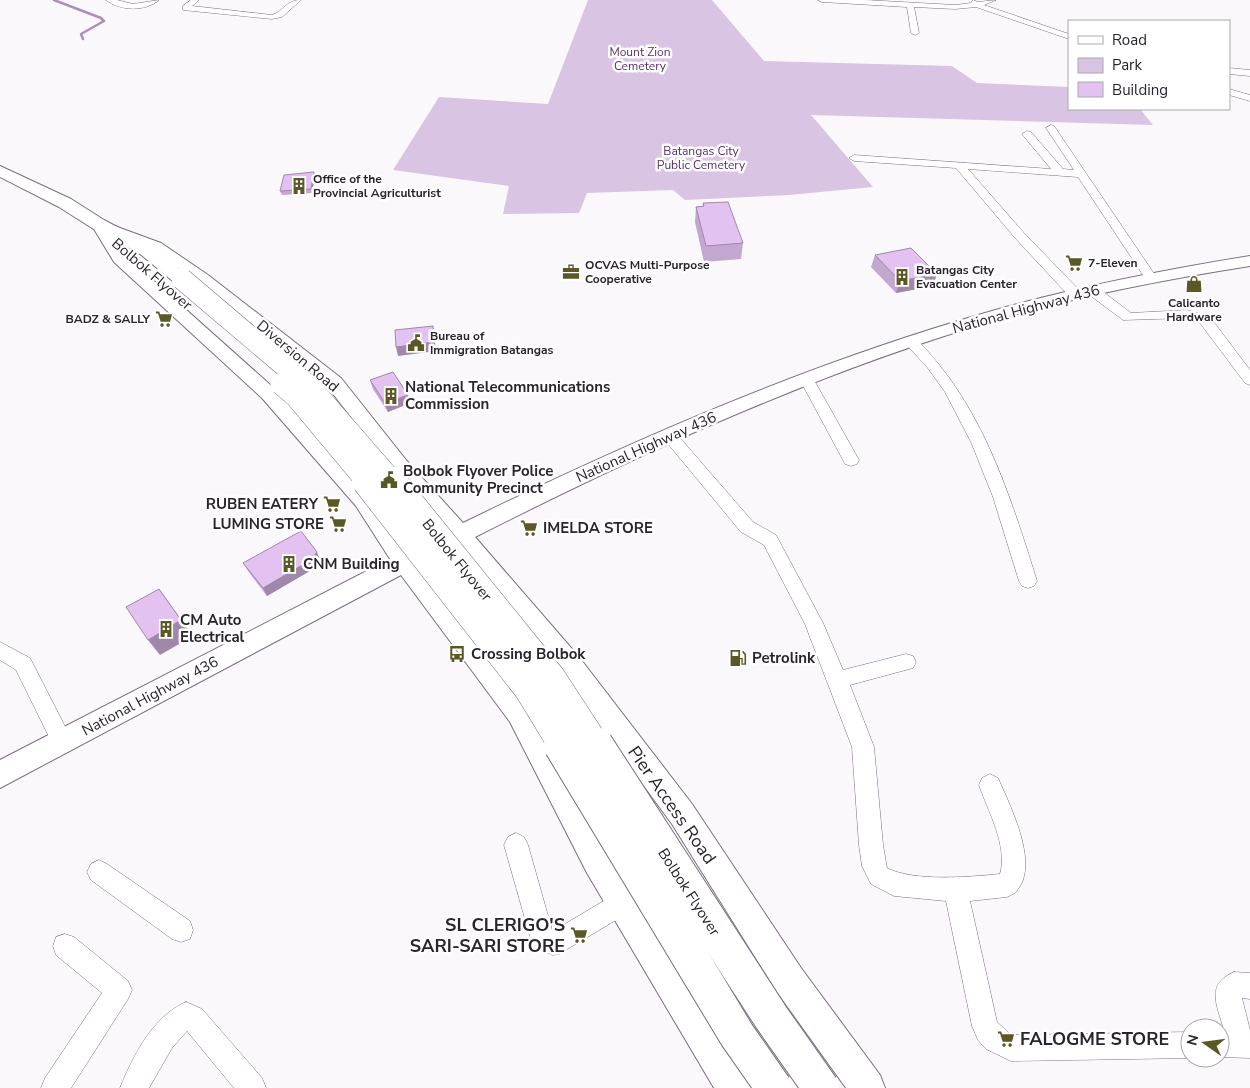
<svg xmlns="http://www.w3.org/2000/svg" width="1250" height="1088" font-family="'Nunito Sans',sans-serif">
	<rect width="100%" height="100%" fill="#fbf8fc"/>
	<path fill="#d9c4e3" d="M 588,0 L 712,0 L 764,61 L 952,66 L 977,83 L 1069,87 L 1069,109 L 1140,109 L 1153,125 L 811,115 L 873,187 L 789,195 L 685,200 L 673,190 L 587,193 L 579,213 L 503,214 L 509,186 L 393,170 L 439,97 L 548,104 Z"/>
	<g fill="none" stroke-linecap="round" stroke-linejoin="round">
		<path stroke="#ad8dbb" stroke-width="2.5" d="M 54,0 L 101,18 L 104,21 L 81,34 L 83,39"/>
		<g stroke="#7a6d80" stroke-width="1">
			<g id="minor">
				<path d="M 106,0 L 117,0 L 133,4 L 159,0 C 145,12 120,11 106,0 Z"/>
				<path d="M 191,0 L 199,0 L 192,6 L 272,15 C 284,11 286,0 301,0 L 282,17 L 272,19 L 183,10 L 183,6 Z"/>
				<path d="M 818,0 L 865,0 L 955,5 L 971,3 L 973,0 L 978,2 L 996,0 L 984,5 L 1069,34 L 1069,39 L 976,7 L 955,9 L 914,7 L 919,33 L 915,35 L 911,33 L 907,7 L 822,2 Z"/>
				<path d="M 1229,68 L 1250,70 L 1250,76 L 1229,74 Z"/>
				<path d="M 1229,89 L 1250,95 L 1250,101 L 1229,95 Z"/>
				<path d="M 1051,125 L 1054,126 L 1157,278 L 1155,281 L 1147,281 L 1078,177 L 968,169 L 1024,233 L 1080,291 L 1081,294 L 1080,297 L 1070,297 L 1016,239 L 956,168 L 854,161 L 849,158 L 854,155 L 1051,169 L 1022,134 L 1027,131 L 1031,132 L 1063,169 L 1074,170 L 1046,128 Z"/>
				<path d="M 1092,286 L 1097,287 L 1131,313 L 1187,310 L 1210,317 L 1250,370 L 1250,385 L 1245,383 L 1200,323 L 1186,318 L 1123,320 L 1087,293 L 1086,290 Z"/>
				<path d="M 911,338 L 916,339 C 982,404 1010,495 1037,581 L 1034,586 L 1028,588 L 1022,586 L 1019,581 L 993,497 L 971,442 L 945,392 L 927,367 L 904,342 Z"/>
				<path d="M 807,375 L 812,377 L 814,380 L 859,460 L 857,464 L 851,466 L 845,464 L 843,460 L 800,380 L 802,377 Z"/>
				<path d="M 669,430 L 674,431 L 753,522 L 776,535 L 823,623 L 843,670 L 906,654 L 913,656 L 916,662 L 913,668 L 850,685 L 874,747 L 883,845 L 887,868 C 914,882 970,877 1000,874 C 1008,846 988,811 979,785 L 982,778 L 990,774 L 998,778 C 1009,803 1031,848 1024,876 C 1023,882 1019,888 1015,893 L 1007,897 L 970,901 L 997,1022 L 1011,1035 L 1190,1032 L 1191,1058 L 1011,1061 L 986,1049 L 978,1040 L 972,1026 L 946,901 L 894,896 L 871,884 L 862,866 L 859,845 L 852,747 L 805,624 L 764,545 L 741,532 L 664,439 L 661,435 L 664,431 Z"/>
				<path d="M 0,642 L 30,658 L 73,742 L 69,749 L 62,752 L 55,749 L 16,670 L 0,660 Z"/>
				<path d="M 516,833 L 524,837 L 528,845 L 552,930 L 555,930 L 622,890 L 631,893 L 634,902 L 631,911 L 559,954 L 553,955 L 533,947 L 504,845 L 508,837 Z"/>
				<path d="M 99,860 L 107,864 L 190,921 L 193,930 L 190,939 L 181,942 L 172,939 L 91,880 L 87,872 L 91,864 Z"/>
				<path d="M 65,934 L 74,937 L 128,981 L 132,990 L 128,999 L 71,1088 L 41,1088 L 45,1078 L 102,993 L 56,955 L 53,946 L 56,937 Z"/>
				<path d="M 1234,972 L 1250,973 L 1250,999 L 1242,998 L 1250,1030 L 1250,1058 L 1220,1057 L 1220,1031 L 1224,1031 C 1218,1006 1204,985 1234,972 Z"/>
				<path d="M 186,1002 L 202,1009 L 262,1078 L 266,1088 L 234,1088 L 187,1031 L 172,1048 L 149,1088 L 120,1088 C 133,1056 153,1016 186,1002 Z"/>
			</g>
		</g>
		<g stroke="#7a6d80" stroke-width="2">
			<path id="major" d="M 98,220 L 103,221 L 109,229 L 115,226 L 120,228 L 161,243 L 208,275 L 341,378 L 406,460 L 463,523 C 633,440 809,363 992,311 C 1076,287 1163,270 1250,256 L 1250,266 C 1167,279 1084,295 1003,318 C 820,371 645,451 475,537 L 579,657 L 692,804 L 801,968 L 880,1075 L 885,1088 L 846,1088 L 777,992 L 672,824 L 561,673 L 457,546 L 419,565 L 528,706 L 609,851 L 747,1075 L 752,1088 L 714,1088 L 587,873 L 510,722 L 401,575 L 0,788 L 0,760 L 390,559 L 356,506 L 262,398 L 114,262 L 91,224 L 93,221 ZM 113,235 L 151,249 L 196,281 L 327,386 L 392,470 L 445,532 L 408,550 L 372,494 L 276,390 L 126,256 Z"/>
		</g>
		<g stroke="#7a6d80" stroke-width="2">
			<path id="highway" d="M 0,166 L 71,199 L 104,220 L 151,245 L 191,279 L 189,283 L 182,285 L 175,283 L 139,253 L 92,228 L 59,207 L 0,177 Z"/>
		</g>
		<use href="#minor" fill="#fff" fill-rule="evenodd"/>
		<use href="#major" fill="#fff" fill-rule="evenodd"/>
		<use href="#highway" fill="#fff" fill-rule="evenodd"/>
		<g stroke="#7a6d80" stroke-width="22" stroke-linecap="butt">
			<g id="highway-bridge-far2">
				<path d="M 182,279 L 313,390 L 393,482"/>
				<path d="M 281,384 L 296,397 L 367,482"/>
			</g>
		</g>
		<g stroke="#7a6d80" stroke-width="29" stroke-linecap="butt">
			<g id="highway-bridge-far1">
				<path d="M 366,481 L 529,690 L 563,746"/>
				<path d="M 392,481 L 551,677 L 596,746"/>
			</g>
		</g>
		<g stroke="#7a6d80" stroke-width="38" stroke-linecap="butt">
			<g id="highway-bridge">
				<path d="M 562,745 L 737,1035 L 774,1088"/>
				<path d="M 595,745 L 771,1017 L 821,1088"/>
			</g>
		</g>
		<use href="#highway-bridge-far2" stroke="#fff" stroke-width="21"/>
		<use href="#highway-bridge-far1" stroke="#fff" stroke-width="28"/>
		<use href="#highway-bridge" stroke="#fff" stroke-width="36"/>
	</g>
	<g fill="#c3a7d0">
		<path d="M 315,176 L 312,193 L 282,195 L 280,191 Z"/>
		<path d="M 703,203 L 743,243 L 741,259 L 704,262 L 695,222 L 696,207 L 703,206 Z"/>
		<path d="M 875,255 L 933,286 L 896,293 L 871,267 Z"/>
		<path d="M 370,380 L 408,395 L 410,403 L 388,412 L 373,389 Z"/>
		<path d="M 320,560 L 315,568 L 267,596 L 248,571 L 243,563 Z"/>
	</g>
	<g fill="#9f88a9">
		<path d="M 314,172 L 315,176 L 312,193 L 311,189 Z"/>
		<path d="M 937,274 L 933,286 L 896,293 L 900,281 Z"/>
		<path d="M 433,326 L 434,334 L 436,351 L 398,356 L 396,347 Z"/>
		<path d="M 408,395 L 410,403 L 388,412 L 385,403 Z"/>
		<path d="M 317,552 L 320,560 L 315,568 L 267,596 L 263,588 Z"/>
		<path d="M 159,589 L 193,636 L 160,655 L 148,640 Z"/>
	</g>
	<g fill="#e3c2f2" stroke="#9f88a9">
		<path d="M 314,172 L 311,189 L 280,191 L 284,175 Z"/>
		<path d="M 728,202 L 743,243 L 706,246 L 696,207 L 704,206 L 703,203 Z"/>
		<path d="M 911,248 L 937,274 L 900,281 L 875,255 Z"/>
		<path d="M 433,326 L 434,342 L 396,347 L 395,330 Z"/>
		<path d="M 393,372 L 408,395 L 385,403 L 370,380 Z"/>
		<path d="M 301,531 L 317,552 L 311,560 L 263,588 L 243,563 Z"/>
		<path d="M 159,589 L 181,620 L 148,640 L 126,607 Z"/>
	</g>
	<defs>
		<g id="building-bare" transform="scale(1.35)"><path d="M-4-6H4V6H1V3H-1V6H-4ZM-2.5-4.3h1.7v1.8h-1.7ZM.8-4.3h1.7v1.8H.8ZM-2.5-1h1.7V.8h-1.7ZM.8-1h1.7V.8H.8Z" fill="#5c5825" stroke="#fff" stroke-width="2.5" paint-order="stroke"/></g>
		<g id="supermarket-bare" transform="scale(1.35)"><path d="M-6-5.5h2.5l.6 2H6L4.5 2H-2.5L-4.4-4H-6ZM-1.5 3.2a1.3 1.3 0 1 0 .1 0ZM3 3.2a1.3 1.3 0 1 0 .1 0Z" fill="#5c5825" stroke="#fff" stroke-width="2.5" paint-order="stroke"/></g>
		<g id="office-bare" transform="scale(1.35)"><path d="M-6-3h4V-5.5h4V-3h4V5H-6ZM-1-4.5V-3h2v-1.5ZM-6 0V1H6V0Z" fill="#5c5825" stroke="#fff" stroke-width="2.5" paint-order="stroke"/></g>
		<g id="shop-bare" transform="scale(1.35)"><path d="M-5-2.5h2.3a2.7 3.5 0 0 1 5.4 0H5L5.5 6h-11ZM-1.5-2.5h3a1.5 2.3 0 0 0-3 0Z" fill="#5c5825" stroke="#fff" stroke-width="2.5" paint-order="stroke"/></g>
		<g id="civic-bare" transform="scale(1.35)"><path d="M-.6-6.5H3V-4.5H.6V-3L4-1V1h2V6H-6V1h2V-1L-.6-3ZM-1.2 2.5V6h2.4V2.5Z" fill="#5c5825" stroke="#fff" stroke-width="2.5" paint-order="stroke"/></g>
		<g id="bus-bare" transform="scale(1.35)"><path d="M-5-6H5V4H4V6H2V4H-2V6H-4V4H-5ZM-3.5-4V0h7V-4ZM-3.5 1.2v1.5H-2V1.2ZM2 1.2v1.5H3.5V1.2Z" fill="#5c5825" stroke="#fff" stroke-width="2.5" paint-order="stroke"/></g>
		<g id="fuel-bare" transform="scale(1.35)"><path d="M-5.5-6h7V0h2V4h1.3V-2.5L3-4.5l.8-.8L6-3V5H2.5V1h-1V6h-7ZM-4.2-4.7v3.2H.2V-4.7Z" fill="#5c5825" stroke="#fff" stroke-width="2.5" paint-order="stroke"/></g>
	</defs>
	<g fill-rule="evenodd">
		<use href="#building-bare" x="299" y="186"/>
		<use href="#supermarket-bare" x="1074" y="263"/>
		<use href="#office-bare" x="571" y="272"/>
		<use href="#building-bare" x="902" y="277"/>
		<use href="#shop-bare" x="1194" y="284"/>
		<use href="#supermarket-bare" x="164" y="319"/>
		<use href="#civic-bare" x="416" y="343"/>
		<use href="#building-bare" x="391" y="396"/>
		<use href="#civic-bare" x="389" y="480"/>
		<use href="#supermarket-bare" x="332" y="504"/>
		<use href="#supermarket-bare" x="338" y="524"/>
		<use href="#supermarket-bare" x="529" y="528"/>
		<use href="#building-bare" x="289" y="564"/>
		<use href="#building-bare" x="166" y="629"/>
		<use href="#bus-bare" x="457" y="654"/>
		<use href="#fuel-bare" x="738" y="658"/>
		<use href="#supermarket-bare" x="579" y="935"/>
		<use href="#supermarket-bare" x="1006" y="1039"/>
	</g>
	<g text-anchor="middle" stroke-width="5" stroke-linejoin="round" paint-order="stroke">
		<g font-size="12" fill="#59306a" stroke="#fff">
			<text x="640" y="56">Mount Zion<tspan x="640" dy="14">Cemetery</tspan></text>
			<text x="701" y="155">Batangas City<tspan x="701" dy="14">Public Cemetery</tspan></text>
		</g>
		<g font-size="12" font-weight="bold" fill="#2a242c" stroke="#fff" text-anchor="start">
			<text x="313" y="183">Office of the<tspan x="313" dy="14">Provincial Agriculturist</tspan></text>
			<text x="1088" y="267">7-Eleven</text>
			<text x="585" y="269">OCVAS Multi-Purpose<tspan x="585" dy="14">Cooperative</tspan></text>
			<text x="916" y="274">Batangas City<tspan x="916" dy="14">Evacuation Center</tspan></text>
			<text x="1194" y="307" text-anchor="middle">Calicanto<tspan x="1194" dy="14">Hardware</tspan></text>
			<text x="150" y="323" text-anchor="end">BADZ &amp; SALLY</text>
			<text x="430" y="340">Bureau of<tspan x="430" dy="14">Immigration Batangas</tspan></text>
		</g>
		<g font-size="15" fill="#2a242c" stroke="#fff">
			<text transform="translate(152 274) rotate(41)" y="5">Bolbok Flyover</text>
			<text transform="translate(1026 309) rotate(-15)" y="5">National Highway 436</text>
			<text transform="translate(298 356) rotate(40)" y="5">Diversion Road</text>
			<text transform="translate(646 447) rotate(-24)" y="5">National Highway 436</text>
			<text transform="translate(457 560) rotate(51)" y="5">Bolbok Flyover</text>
			<text transform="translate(150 696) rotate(-28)" y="5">National Highway 436</text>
			<text transform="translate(689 892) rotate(57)" y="5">Bolbok Flyover</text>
		</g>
		<g font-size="15" font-weight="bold" fill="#2a242c" stroke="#fff" text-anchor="start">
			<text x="405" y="392">National Telecommunications<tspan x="405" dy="17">Commission</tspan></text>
			<text x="403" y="476">Bolbok Flyover Police<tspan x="403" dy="17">Community Precinct</tspan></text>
			<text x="318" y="509" text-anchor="end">RUBEN EATERY</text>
			<text x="324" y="529" text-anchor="end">LUMING STORE</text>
			<text x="543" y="533">IMELDA STORE</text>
			<text x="303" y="569">CNM Building</text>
			<text x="180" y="625">CM Auto<tspan x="180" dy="17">Electrical</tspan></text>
			<text x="471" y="659">Crossing Bolbok</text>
			<text x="752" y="663">Petrolink</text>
		</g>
		<g font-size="18" fill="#2a242c" stroke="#fff">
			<text transform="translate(672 805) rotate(55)" y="6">Pier Access Road</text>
		</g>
		<g font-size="18" font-weight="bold" fill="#2a242c" stroke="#fff" text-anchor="end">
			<text x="565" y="931">SL CLERIGO'S<tspan x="565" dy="21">SARI-SARI STORE</tspan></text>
			<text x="1020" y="1045" text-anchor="start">FALOGME STORE</text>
		</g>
	</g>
	<rect x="1068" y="20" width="162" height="90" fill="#ffffff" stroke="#aaa7ab"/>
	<rect x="1078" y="36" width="25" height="8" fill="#ffffff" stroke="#aaa7ab"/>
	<text x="1112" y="45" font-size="15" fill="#2a242c">Road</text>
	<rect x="1078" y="58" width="25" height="15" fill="#d9c4e3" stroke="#aaa7ab"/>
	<text x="1112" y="70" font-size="15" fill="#2a242c">Park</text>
	<rect x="1078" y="82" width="25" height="15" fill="#e3c2f2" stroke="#aaa7ab"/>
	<text x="1112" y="95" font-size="15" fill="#2a242c">Building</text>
	<g transform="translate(1205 1043) rotate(284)"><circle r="24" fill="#ffffff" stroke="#aaa7ab"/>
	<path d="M0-4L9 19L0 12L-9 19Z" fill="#5c5825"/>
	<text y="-8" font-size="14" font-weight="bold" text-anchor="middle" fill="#2a242c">N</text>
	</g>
</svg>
